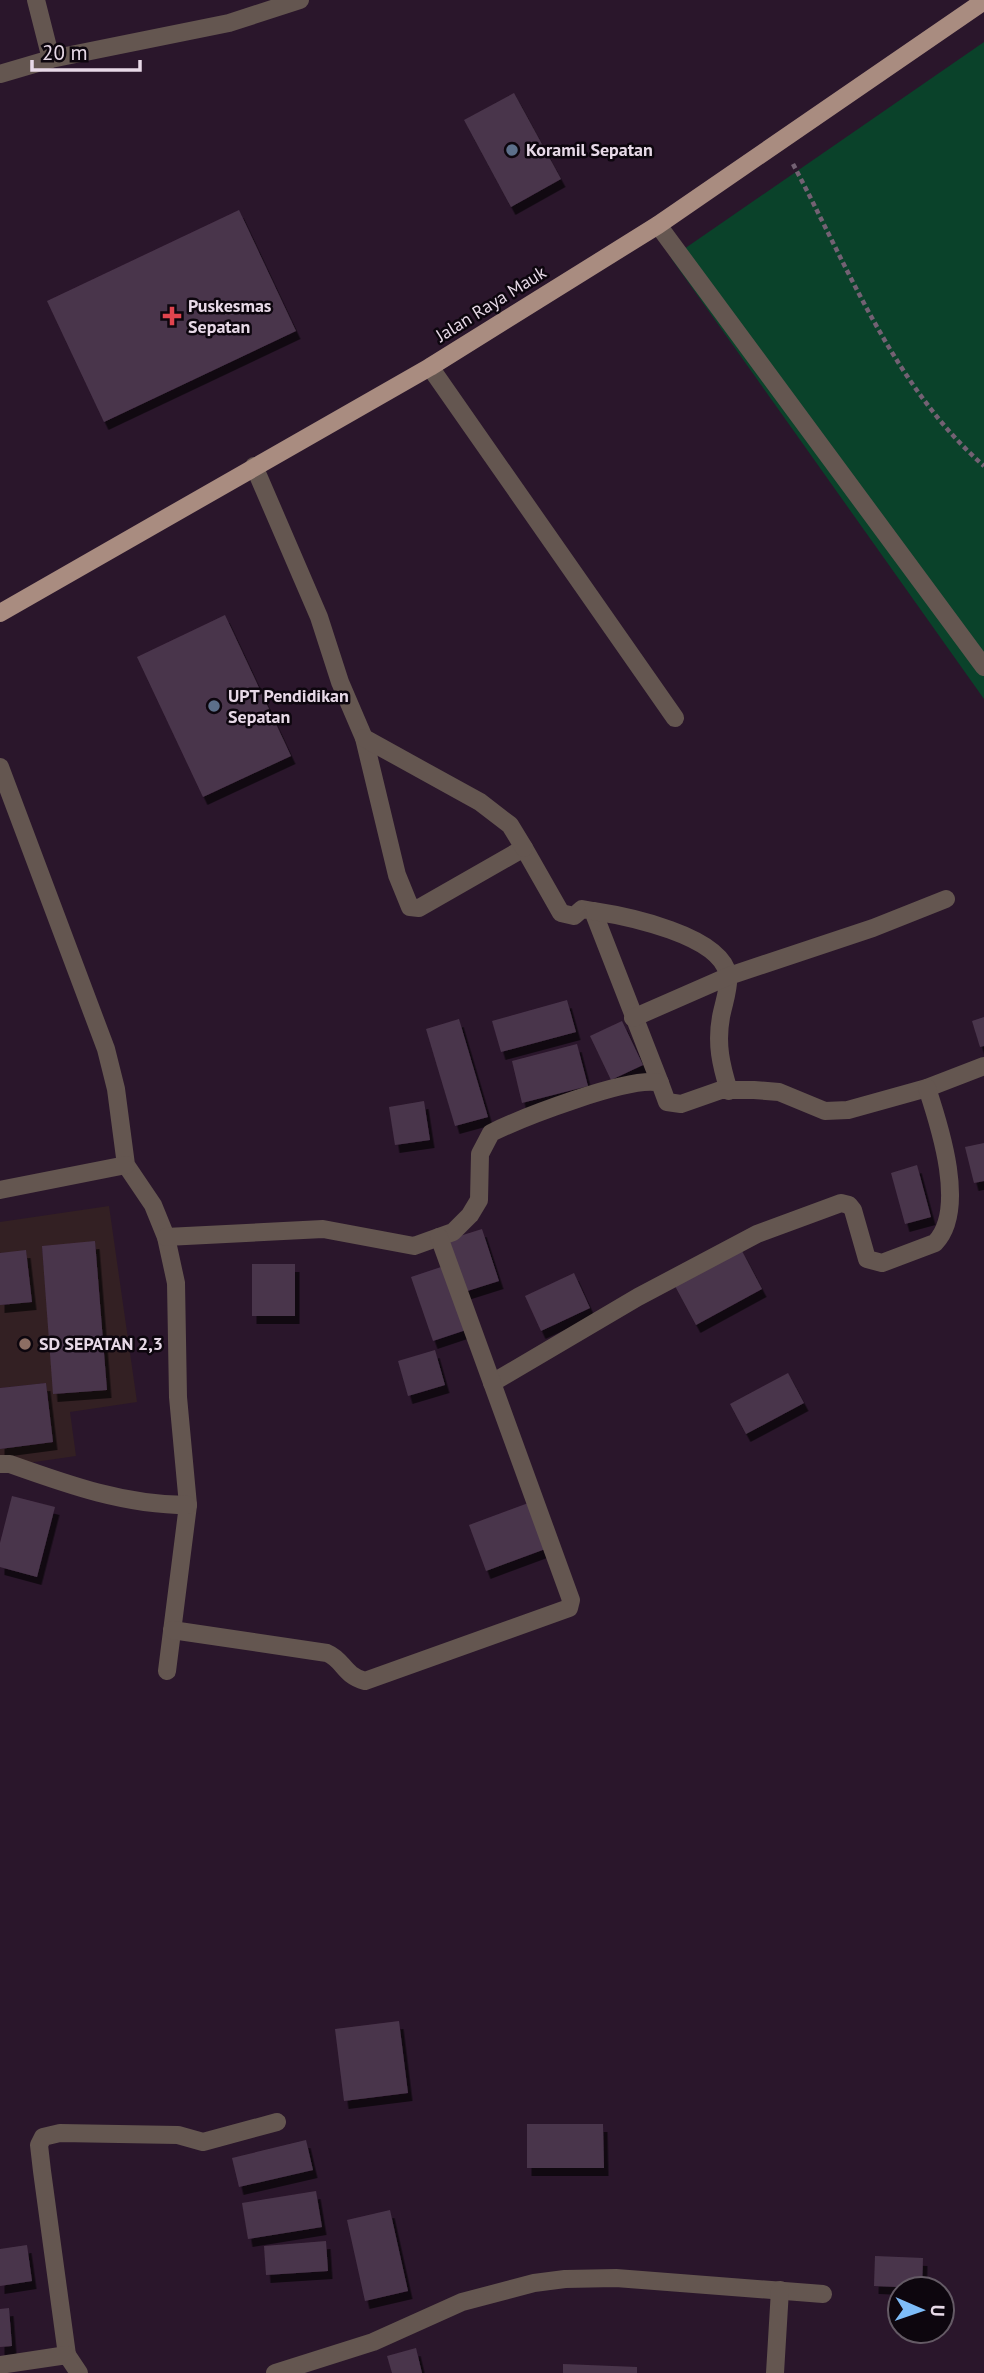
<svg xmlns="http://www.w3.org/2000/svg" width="984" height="2373" font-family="'PT Sans',sans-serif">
	<defs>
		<filter id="shadow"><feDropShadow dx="4.5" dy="8" stdDeviation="0" flood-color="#0009"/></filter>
	</defs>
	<rect width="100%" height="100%" fill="#2a162b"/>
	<path fill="#332023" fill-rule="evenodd" d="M 109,1206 L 137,1402 L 70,1412 L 76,1456 L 0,1467 L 0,1449 L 53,1442 L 46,1383 L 0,1388 L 0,1305 L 32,1302 L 26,1251 L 0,1253 L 0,1222 ZM 95,1242 L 107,1389 L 54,1394 L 42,1246 Z"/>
	<path fill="#0a422a" d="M 984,42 L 984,699 L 671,258 Z"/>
	<g fill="#4a354b" filter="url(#shadow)">
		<path d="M 514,93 L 561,179 L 511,207 L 464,120 Z"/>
		<path d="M 239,210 L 296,331 L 104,422 L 47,301 Z"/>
		<path d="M 225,615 L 291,756 L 203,797 L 137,657 Z"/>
		<path d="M 567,1000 L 576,1032 L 501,1052 L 492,1021 Z"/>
		<path d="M 984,1017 L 984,1046 L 980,1047 L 972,1021 Z"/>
		<path d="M 459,1019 L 488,1117 L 455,1126 L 426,1029 Z"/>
		<path d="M 622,1021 L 643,1065 L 611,1080 L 590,1036 Z"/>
		<path d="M 577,1044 L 588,1086 L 522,1103 L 512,1061 Z"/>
		<path d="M 424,1101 L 430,1140 L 395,1145 L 389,1107 Z"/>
		<path d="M 984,1143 L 984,1181 L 974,1183 L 965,1147 Z"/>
		<path d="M 917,1165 L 931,1217 L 905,1224 L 891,1173 Z"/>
		<path d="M 482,1229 L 499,1281 L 461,1293 L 444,1241 Z"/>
		<path d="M 95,1241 L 107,1390 L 53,1394 L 42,1246 Z"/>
		<path d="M 26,1250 L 32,1302 L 0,1305 L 0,1253 Z"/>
		<path d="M 742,1251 L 762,1289 L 696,1325 L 675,1286 Z"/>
		<rect x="252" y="1264" width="43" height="52"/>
		<path d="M 447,1265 L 469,1329 L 433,1341 L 411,1277 Z"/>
		<path d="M 574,1273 L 590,1308 L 541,1331 L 525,1296 Z"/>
		<path d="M 435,1350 L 445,1385 L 408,1396 L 398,1361 Z"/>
		<path d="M 788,1373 L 804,1403 L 746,1434 L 730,1404 Z"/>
		<path d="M 46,1383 L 53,1442 L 0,1449 L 0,1388 Z"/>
		<path d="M 12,1496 L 55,1507 L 37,1577 L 0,1567 L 0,1543 Z"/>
		<path d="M 531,1502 L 548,1548 L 486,1571 L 469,1525 Z"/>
		<path d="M 399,2021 L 408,2093 L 344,2101 L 335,2029 Z"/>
		<path d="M 527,2124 L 603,2124 L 604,2168 L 527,2168 Z"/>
		<path d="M 306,2140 L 313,2170 L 239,2187 L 232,2158 Z"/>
		<path d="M 316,2191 L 322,2227 L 248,2239 L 242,2203 Z"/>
		<path d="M 390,2210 L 408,2291 L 365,2301 L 347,2220 Z"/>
		<path d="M 326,2241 L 328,2271 L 266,2275 L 264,2246 Z"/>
		<path d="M 27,2245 L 32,2281 L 0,2286 L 0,2249 Z"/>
		<path d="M 875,2256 L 923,2258 L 922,2288 L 874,2286 Z"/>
		<path d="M 9,2308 L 12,2346 L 0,2347 L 0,2309 Z"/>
		<path d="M 416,2348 L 422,2373 L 392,2373 L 387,2356 Z"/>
		<path d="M 563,2364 L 637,2367 L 637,2373 L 563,2373 Z"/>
	</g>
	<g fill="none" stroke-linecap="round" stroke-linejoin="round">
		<path stroke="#736173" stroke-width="4.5" stroke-dasharray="5 3.5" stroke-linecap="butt" d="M 793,164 C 848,267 894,387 984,466"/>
		<g stroke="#645650" stroke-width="18">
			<path d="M 36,0 L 51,59"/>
			<path d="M 0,74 L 51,59 L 229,23 L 300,0"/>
			<path d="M 658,225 L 984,667"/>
			<path d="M 430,367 L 675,718"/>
			<path d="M 254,466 L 319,617 L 340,682 L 364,738 L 397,875 L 410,907 L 419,908 L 524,848 L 561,913 L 574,916 L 582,909 L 593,911 L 660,1083"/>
			<path d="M 364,738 L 480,802 L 510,825 L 524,848"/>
			<path d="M 0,767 L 106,1049 L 116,1089 L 126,1165 L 153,1205 L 166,1237 L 176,1283 L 178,1397 L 188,1505 L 167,1671"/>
			<path d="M 593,911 C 626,916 721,935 728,975 C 730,987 723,1005 721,1017 C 716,1044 721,1065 729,1091"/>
			<path d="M 633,1018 L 729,976 L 873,928 L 946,899"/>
			<path d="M 0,1190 L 126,1165"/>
			<path d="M 166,1237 L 323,1229 L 414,1246 L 453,1232 L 470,1215 L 479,1200 L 480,1154 L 491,1133 C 521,1118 631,1075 660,1083 L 667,1102 L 681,1104 L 721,1090 L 754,1090 L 779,1092 L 825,1111 L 848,1110 L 927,1088 L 984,1066"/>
			<path d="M 492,1383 L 638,1297 L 757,1234 L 841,1203 L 849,1205 L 853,1210 L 867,1259 L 882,1263 L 935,1243 C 967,1210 940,1127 927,1088"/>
			<path d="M 0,1464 L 10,1464 C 69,1485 125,1505 188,1505"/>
			<path d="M 172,1630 L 327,1653 C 344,1660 343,1675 365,1681 L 569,1608 L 571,1600 L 439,1237"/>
			<path d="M 67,2355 L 42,2171 L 39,2145 L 43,2137 L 60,2133 L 178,2135 L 203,2142 L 277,2122"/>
			<path d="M 0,2365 L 67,2355 L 79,2373"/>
			<path d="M 275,2373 L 373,2342 L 462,2302 L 534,2283 L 565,2279 L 616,2278 L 823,2294"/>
			<path d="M 775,2373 L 780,2290"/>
		</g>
		<path stroke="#a98c80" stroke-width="18" d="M 0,613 L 430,367 L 658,225 L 984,1"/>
	</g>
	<g fill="#5c6f8a" stroke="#0d060e" stroke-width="2.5">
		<circle cx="512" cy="150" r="7"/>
		<circle cx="214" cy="706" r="7"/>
	</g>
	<path fill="#e0444e" stroke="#0d060e" stroke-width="2.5" d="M168.5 305.5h7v7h7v7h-7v7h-7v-7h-7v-7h7z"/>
	<circle fill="#8d6e63" stroke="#0d060e" stroke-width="2.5" cx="25" cy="1344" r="7"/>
	<g text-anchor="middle" stroke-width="5" stroke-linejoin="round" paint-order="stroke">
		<g font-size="18" font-weight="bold" fill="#e7d9e7" stroke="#0d060e" text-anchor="start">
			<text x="526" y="156">Koramil Sepatan</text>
			<text x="188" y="312">Puskesmas<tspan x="188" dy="21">Sepatan</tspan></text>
			<text x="228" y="702">UPT Pendidikan<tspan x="228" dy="21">Sepatan</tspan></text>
			<text x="39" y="1350">SD SEPATAN 2,3</text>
		</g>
		<g font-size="18" fill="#e7d9e7" stroke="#0d060e">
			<text transform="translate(491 304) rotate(-32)" y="6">Jalan Raya Mauk</text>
		</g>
	</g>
	<g transform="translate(921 2310) rotate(92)"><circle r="33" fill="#0d060e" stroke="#645a65" stroke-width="2"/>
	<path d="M0-5L12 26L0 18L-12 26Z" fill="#7ebdf9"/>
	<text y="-10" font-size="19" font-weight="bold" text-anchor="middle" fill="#e7d9e7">U</text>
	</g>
	<path d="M32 60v10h108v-10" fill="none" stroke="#e7d9e7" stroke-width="3.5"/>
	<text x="42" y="60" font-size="21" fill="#e7d9e7" stroke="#0d060e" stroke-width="5" paint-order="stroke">20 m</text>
</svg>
